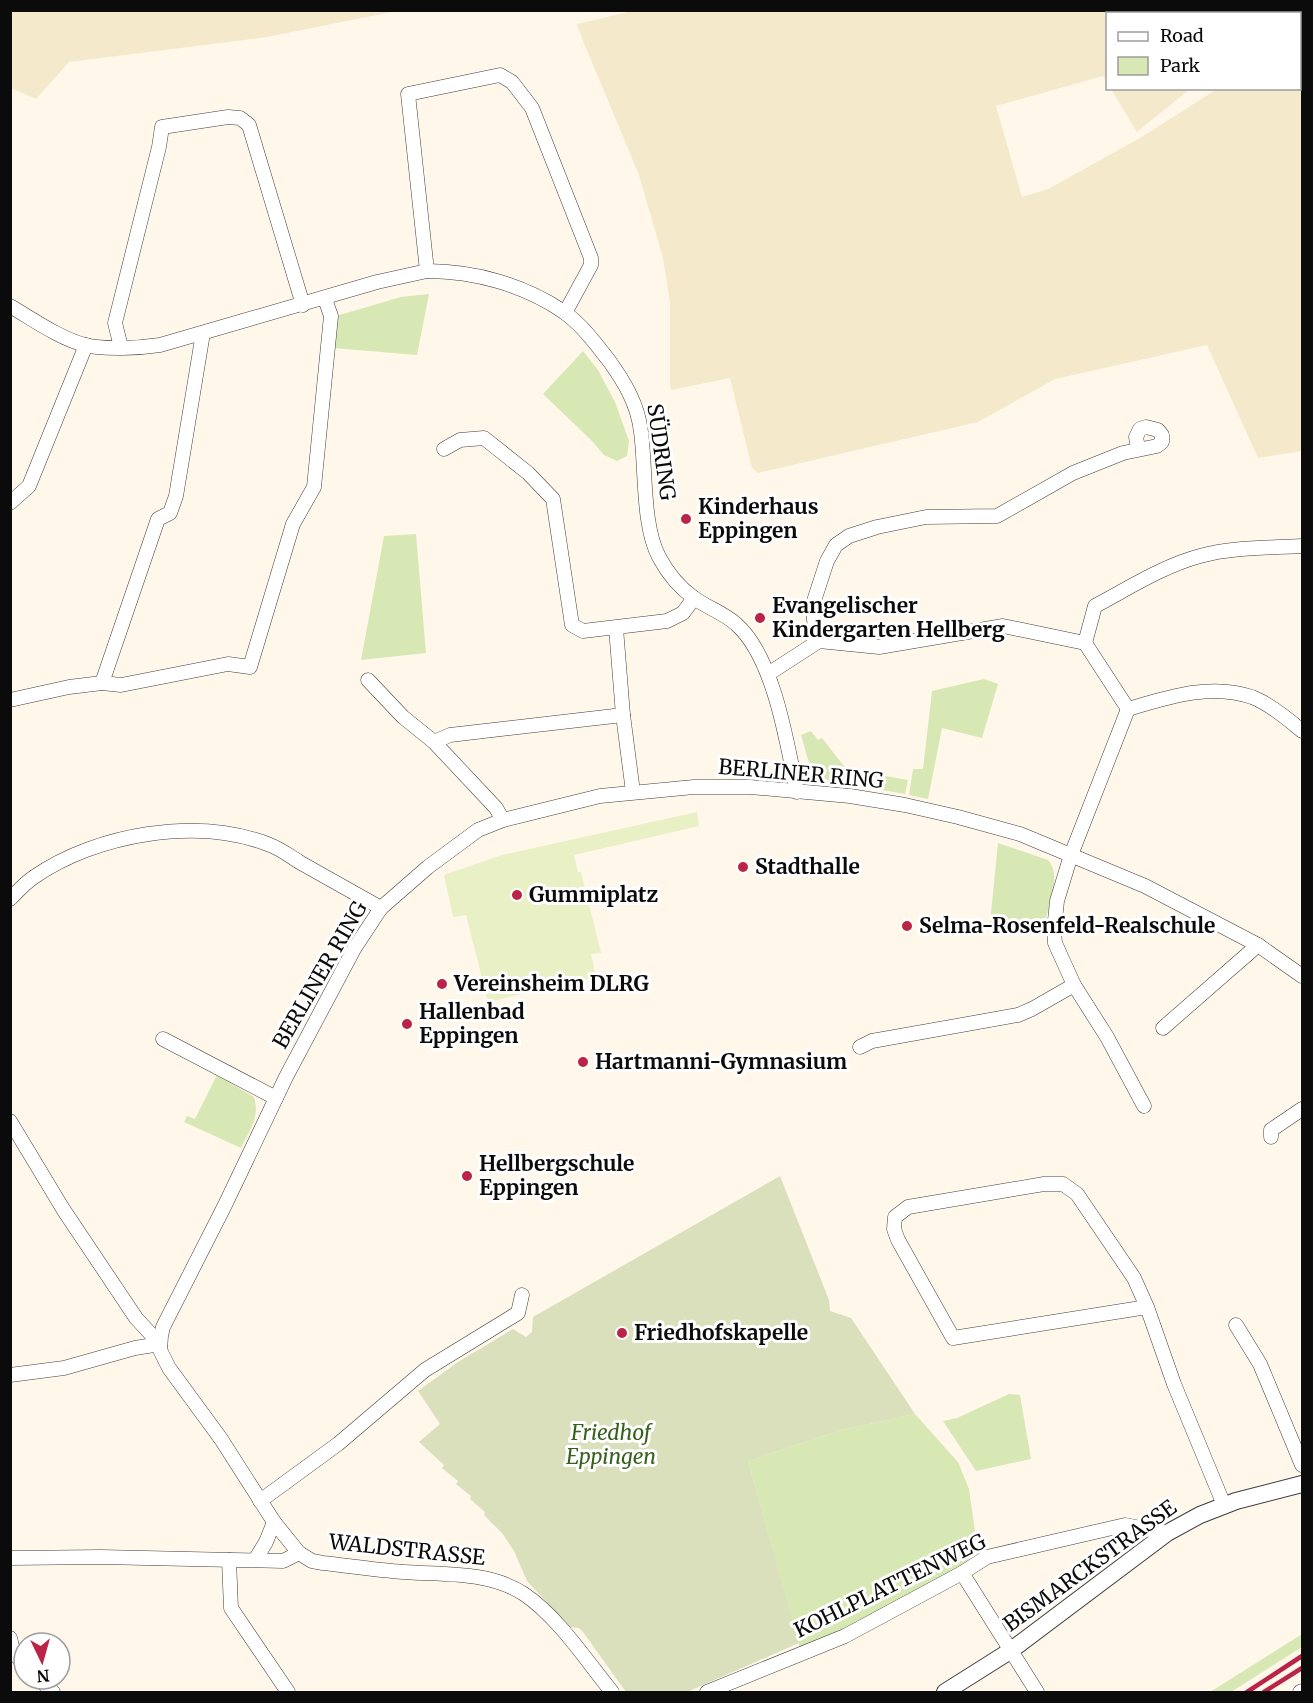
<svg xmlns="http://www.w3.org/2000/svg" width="1313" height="1703" font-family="Merriweather,serif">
	<rect width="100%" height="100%" fill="#fff7ea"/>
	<g fill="#f4e9cb">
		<path d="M 11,10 L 397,10 L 397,11 L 267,37 L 69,62 L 36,99 L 11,88 Z"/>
		<path d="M 636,10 L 1273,11 L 1270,14 L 1108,14 L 1107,83 L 1103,76 L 996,106 L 1022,197 L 1048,189 L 1140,138 L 1217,89 L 1300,88 L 1300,14 L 1290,13 L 1293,11 L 1302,11 L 1302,451 L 1258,458 L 1207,345 L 1055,379 L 978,422 L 758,473 L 752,468 L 730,378 L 671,390 L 670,384 L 670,302 L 663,258 L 639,175 L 583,41 L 577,24 Z"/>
		<path d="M 1111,89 L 1190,89 L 1137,132 Z"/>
	</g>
	<g fill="#d8e8b4">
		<path d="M 429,294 L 417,355 L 333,348 L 336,316 L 401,297 Z"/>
		<path d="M 583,351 L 598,370 L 615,402 L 629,441 L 627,456 L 617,461 L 604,455 L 592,441 L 543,394 Z"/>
		<path d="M 416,534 L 426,653 L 361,660 L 384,536 Z"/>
		<path d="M 984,679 L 998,684 L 982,738 L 942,728 L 928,799 L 909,795 L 913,769 L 923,769 L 932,691 Z"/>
		<path d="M 811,731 L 818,740 L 822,738 L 847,770 L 845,784 C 809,779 810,765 801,735 Z"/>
		<path d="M 856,771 L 908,780 L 905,794 L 854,785 Z"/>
		<path d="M 998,843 L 1048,860 C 1062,876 1049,903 1045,922 L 990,923 Z"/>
		<path d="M 217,1075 L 254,1097 C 260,1118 250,1129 241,1148 L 184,1122 L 187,1116 L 195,1119 Z"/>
		<path d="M 1009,1394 L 1020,1395 L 1031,1459 L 976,1471 L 943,1421 L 957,1418 Z"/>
		<path d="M 915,1414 L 958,1462 L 969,1489 L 977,1545 L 965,1565 L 837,1634 L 800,1648 L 748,1461 L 841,1430 Z"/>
		<path d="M 1302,1634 L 1302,1647 L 1231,1692 L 1210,1692 Z"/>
	</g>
	<path fill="#dadfbc" d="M 780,1176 L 829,1300 L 830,1311 L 851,1318 L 915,1414 L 841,1430 L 748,1461 L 799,1643 L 687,1692 L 626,1692 L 583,1632 L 579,1628 L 570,1627 L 527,1581 L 514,1551 L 502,1533 L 484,1515 L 485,1512 L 470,1499 L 471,1496 L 456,1484 L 458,1481 L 442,1468 L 444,1465 L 419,1442 L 440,1424 L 418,1391 L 458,1362 L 513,1329 L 526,1337 L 532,1332 L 533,1317 Z"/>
	<path fill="#e9f0c6" d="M 697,812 L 699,826 L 574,855 L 578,872 L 581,872 L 601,953 L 591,954 L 596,977 L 488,1002 L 466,915 L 453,917 L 444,875 L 502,855 Z"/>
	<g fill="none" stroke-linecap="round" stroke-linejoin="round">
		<g stroke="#3e3e3e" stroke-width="15">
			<g id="minor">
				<path d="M 427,271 L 408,94 L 500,75 L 512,82 L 532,108 L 591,258 L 591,265 L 565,313"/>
				<path d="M 10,306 C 34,320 59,338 85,345 C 105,350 140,348 160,345 L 377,282 L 427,271 C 475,271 524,285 564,312 C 583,326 596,344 610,362 C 625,383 638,405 641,432 C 646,468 642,525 659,557 C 667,572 680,588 694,598 C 708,608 724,613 736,624 C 774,657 787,743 797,792"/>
				<path d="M 121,347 L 115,323 L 159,147 L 162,127 L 228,117 L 240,118 L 249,125 L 303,305"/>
				<path d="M 444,449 L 460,440 L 484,438 L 528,473 L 553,499 L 572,625 L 583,631 L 667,621 L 683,613 L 694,598"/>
				<path d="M 10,503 L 29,486 L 86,345"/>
				<path d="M 616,628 L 623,715 L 633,792"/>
				<path d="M 819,641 L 814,620 L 813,604 L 827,561 L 836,545 L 849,536 L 877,527 L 926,517 L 997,516 L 1073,473 L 1123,453 L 1157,446 L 1162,442 L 1162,435 L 1158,430 L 1146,427 L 1140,429 L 1136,437 L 1138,448"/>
				<path d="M 1085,643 L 1095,606 C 1129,588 1163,566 1200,556 C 1233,547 1269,548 1302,546"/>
				<path d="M 768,674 L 819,641 L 879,647 L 1003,626 L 1085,643 L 1128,709"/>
				<path d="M 368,680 L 403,717 L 434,742 L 450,735 L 623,715"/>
				<path d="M 102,683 L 158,519 L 170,513 L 176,496 L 203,333"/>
				<path d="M 10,700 L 69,687 L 102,683 L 121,685 L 228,664 L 250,667 L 293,524 L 314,487 L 331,316 L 325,299"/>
				<path d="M 434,742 L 496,808 L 503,820"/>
				<path d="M 10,899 C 18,891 25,883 34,877 C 96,834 198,816 270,845 C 281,849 291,857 301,863 C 328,878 354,893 381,908"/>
				<path d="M 1163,1028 L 1258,945"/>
				<path d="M 163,1039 L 276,1098"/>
				<path d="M 860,1047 L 872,1041 L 1018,1015 L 1032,1009 L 1074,985"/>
				<path d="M 1144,1106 L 1107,1037 L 1074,985 L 1055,943 L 1054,930 L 1057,901 L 1071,855 L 1128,709 C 1169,697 1210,683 1252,697 C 1270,704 1288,719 1302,731"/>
				<path d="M 10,1121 L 63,1209 L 136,1318 L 160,1344"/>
				<path d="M 1271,1137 L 1271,1130 L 1302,1109"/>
				<path d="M 1147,1307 L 1134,1278 L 1077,1194 L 1063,1184 L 1044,1184 L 908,1207 L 895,1217 L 894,1229 L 898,1240 L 953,1338 L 1147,1307 L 1174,1384 L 1224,1505"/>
				<path d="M 1236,1325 L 1260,1364 L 1302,1465"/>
				<path d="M 10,1375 L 64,1368 L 135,1348 L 160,1344"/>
				<path d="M 260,1501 L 338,1444 L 425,1370 L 518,1313 L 522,1295"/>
				<path d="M 10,1558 L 101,1557 L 283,1561 L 299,1553"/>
				<path d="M 229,1560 L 231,1608 L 288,1692"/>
				<path d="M 255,1560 L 266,1542 L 274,1522"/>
				<path d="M 962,1573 L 1037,1692"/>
				<path d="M 10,1638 L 14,1654 L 24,1663"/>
				<path d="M 39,1679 L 53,1692"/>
				<path d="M 612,1692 C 586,1660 558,1617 524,1594 C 489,1571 444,1575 404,1572 C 377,1570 350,1566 323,1563 L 312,1561 L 299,1553 L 274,1522 L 221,1439 L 169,1368 L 160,1350 L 161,1336 L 163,1327 L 225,1205 L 286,1077 L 354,949 L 381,908 L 428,867 L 478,830 L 503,820 L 600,796 L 694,787 L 750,787 L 850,796 L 905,805 L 958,817 L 1020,834 L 1145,886 L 1258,945 L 1302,976"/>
				<path d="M 707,1692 L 845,1636 L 962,1573 L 987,1557 L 1125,1525 L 1167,1533"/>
				<path d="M 1300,1692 L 1302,1691"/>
			</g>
		</g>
		<g stroke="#3e3e3e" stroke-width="18">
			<path id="tertiary" d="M 945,1692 L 1010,1651 L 1167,1533 L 1200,1515 L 1236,1501 L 1302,1484"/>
		</g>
		<use href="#minor" stroke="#fff" stroke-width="14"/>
		<use href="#tertiary" stroke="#fff" stroke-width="16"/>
		<g stroke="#ba2446" stroke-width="4.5">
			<path d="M 1247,1692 L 1302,1656"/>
			<path d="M 1264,1692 L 1302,1668"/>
		</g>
	</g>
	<g fill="#ba2446" stroke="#fff" stroke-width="2">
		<circle cx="686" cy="519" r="6"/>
		<circle cx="760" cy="618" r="6"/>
		<circle cx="743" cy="867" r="6"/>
		<circle cx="517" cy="895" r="6"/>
		<circle cx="907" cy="926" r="6"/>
		<circle cx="442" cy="984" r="6"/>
		<circle cx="407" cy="1024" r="6"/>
		<circle cx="583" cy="1062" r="6"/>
		<circle cx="467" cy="1176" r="6"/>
		<circle cx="622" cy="1333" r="6"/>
	</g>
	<g text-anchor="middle" stroke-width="6" stroke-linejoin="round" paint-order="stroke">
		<g font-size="21" fill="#0b0b0b" stroke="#fff">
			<text transform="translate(661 452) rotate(82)" y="7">SÜDRING</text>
			<text transform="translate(801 774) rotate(5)" y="7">BERLINER RING</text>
			<text transform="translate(320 975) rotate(-60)" y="7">BERLINER RING</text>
			<text transform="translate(407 1550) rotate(6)" y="7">WALDSTRASSE</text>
			<text transform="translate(1090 1566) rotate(-36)" y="7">BISMARCKSTRASSE</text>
			<text transform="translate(890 1586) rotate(-26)" y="7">KOHLPLATTENWEG</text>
		</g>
		<g font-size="21" font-weight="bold" fill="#0b0b0b" stroke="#fff" text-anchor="start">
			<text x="698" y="514">Kinderhaus<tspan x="698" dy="24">Eppingen</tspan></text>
			<text x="772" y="613">Evangelischer<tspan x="772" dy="24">Kindergarten Hellberg</tspan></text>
			<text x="755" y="874">Stadthalle</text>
			<text x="529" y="902">Gummiplatz</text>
			<text x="919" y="933">Selma-Rosenfeld-Realschule</text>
			<text x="454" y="991">Vereinsheim DLRG</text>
			<text x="419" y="1019">Hallenbad<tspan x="419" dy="24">Eppingen</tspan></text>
			<text x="595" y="1069">Hartmanni-Gymnasium</text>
			<text x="479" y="1171">Hellbergschule<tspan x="479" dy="24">Eppingen</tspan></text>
			<text x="634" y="1340">Friedhofskapelle</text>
		</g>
		<g font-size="21" font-style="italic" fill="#37621d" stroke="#fff">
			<text x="611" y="1440">Friedhof<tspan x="611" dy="24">Eppingen</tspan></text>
		</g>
	</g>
	<rect width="1313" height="1703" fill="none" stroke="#0b0b0b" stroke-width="24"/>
	<rect x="1106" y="12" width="195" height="78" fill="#ffffff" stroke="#9d9d9d" stroke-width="1.5"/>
	<rect x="1118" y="32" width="30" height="9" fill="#ffffff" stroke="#9d9d9d" stroke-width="1.5"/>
	<text x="1160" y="42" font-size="18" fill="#0b0b0b">Road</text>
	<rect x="1118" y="57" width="30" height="18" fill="#d8e8b4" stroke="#9d9d9d" stroke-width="1.5"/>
	<text x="1160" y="72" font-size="18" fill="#0b0b0b">Park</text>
	<g transform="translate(42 1661) rotate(175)"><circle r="28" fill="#ffffff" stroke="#9d9d9d" stroke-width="1.5"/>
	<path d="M0-4.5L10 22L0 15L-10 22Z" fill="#ba2446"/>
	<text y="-9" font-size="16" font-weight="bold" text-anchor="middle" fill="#0b0b0b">N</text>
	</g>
</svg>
